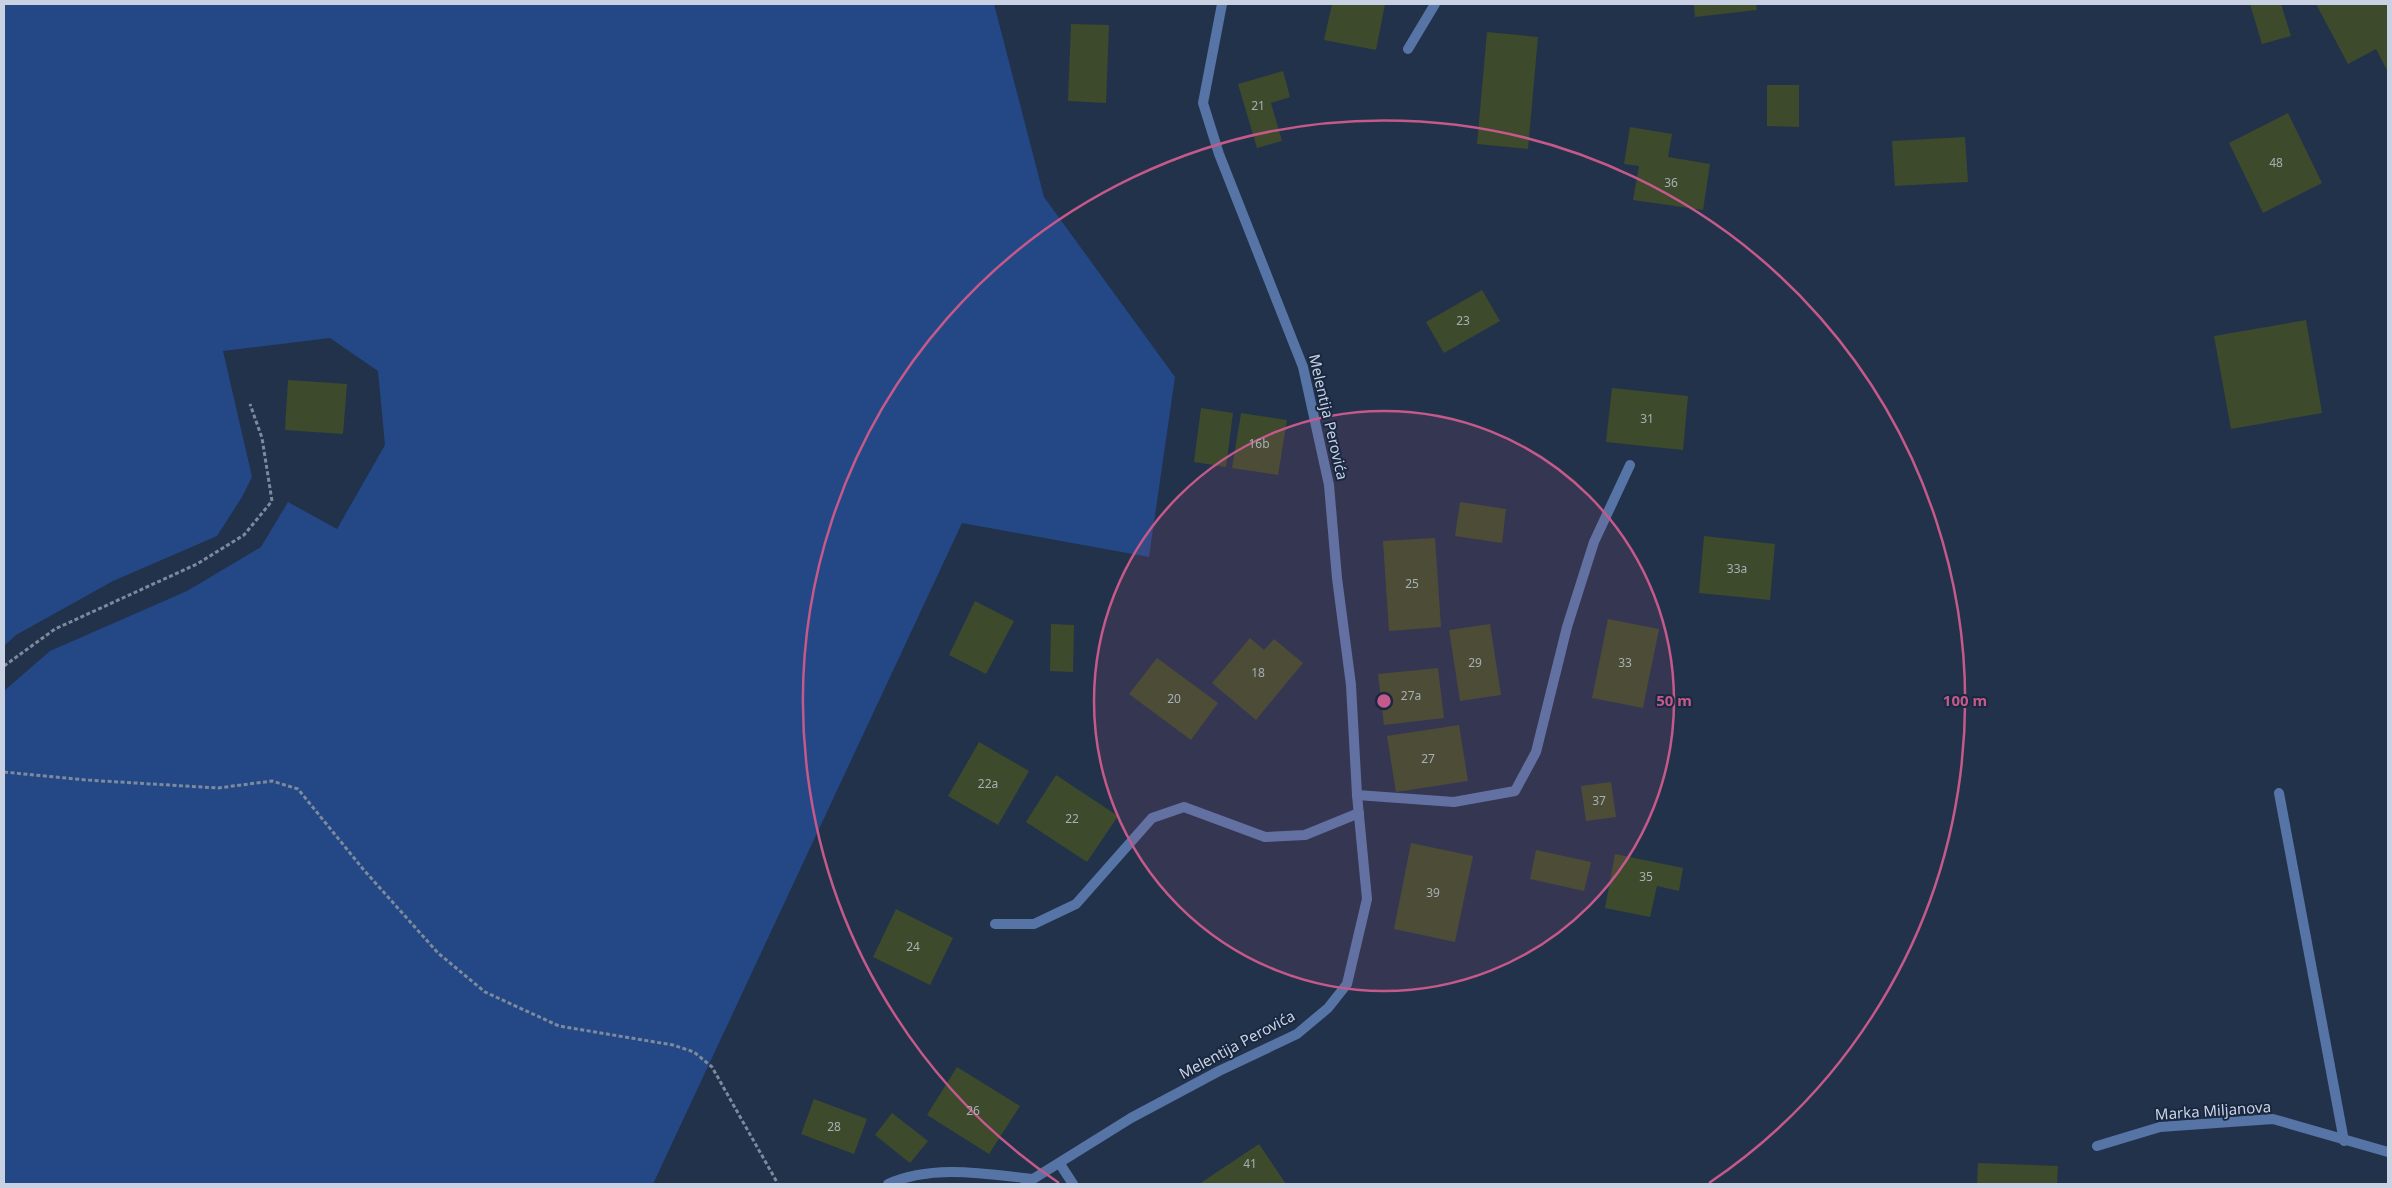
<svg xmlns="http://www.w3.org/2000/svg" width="2392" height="1188" font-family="'Noto Sans',sans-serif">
	<rect width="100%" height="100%" fill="#22324b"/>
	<path fill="#234885" d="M 4,4 L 994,4 L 1044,197 L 1175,377 L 1149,557 L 962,523 L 653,1184 L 4,1184 L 4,691 L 50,651 L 187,591 L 261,547 L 288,502 L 337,529 L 385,445 L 378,371 L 330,338 L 223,351 L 252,477 L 242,497 L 217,536 L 113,581 L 16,635 L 4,646 Z"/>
	<g fill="#3d4a2c">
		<path d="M 1332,4 L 1385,4 L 1376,50 L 1324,40 Z"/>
		<path d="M 1694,4 L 1756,4 L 1757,10 L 1695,17 Z"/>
		<path d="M 2250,4 L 2281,4 L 2291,36 L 2262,44 Z"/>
		<path d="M 2316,4 L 2388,4 L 2388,72 L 2376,49 L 2348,64 Z"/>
		<path d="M 1071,24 L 1109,25 L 1106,103 L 1068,101 Z"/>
		<path d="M 1487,32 L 1538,37 L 1528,149 L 1477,144 Z"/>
		<path d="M 1283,71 L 1290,97 L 1271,103 L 1282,141 L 1257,148 L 1238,84 Z"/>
		<path d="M 1767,85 L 1799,85 L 1799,127 L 1767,126 Z"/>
		<path d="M 2288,113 L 2322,183 L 2263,213 L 2229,143 Z"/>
		<path d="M 1630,127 L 1672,134 L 1668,157 L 1710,164 L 1703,210 L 1633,200 L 1639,166 L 1624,164 Z"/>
		<path d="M 1965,137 L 1968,182 L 1895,186 L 1892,141 Z"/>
		<path d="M 1482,290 L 1500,321 L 1444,353 L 1426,322 Z"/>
		<path d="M 2306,320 L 2322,413 L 2231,429 L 2214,336 Z"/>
		<path d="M 288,380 L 347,384 L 343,434 L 285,430 Z"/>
		<path d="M 1612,388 L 1688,396 L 1683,450 L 1606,442 Z"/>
		<path d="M 1201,408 L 1233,413 L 1226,467 L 1194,462 Z"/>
		<path d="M 1241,413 L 1287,420 L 1278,475 L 1232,468 Z"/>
		<path d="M 1460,502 L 1506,509 L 1502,543 L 1455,536 Z"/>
		<path d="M 1704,536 L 1775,544 L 1770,600 L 1699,593 Z"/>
		<path d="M 1435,538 L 1441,627 L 1389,631 L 1383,541 Z"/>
		<path d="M 975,601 L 1014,621 L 986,674 L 949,655 Z"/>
		<path d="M 1608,619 L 1659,629 L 1643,708 L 1592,698 Z"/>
		<path d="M 1051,624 L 1074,625 L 1073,672 L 1050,671 Z"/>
		<path d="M 1490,624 L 1501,695 L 1460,701 L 1449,630 Z"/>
		<path d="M 1250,638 L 1264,650 L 1274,639 L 1303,663 L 1256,720 L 1212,683 Z"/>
		<path d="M 1157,658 L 1218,703 L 1191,740 L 1129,694 Z"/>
		<path d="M 1438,668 L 1444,718 L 1384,725 L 1378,674 Z"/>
		<path d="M 1459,725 L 1468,781 L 1396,792 L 1387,736 Z"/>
		<path d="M 979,742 L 1029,771 L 998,825 L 948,796 Z"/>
		<path d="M 1056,775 L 1118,816 L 1087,862 L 1026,822 Z"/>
		<path d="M 1611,782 L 1616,817 L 1586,821 L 1581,786 Z"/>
		<path d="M 1411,843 L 1473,856 L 1455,942 L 1394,929 Z"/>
		<path d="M 1536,850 L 1591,862 L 1584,891 L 1530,879 Z"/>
		<path d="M 1615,854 L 1683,868 L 1679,891 L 1657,886 L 1650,917 L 1605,908 Z"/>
		<path d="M 896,909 L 953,938 L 930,985 L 873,957 Z"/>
		<path d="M 957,1067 L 1020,1106 L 989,1154 L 927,1115 Z"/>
		<path d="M 814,1099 L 867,1119 L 854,1154 L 801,1134 Z"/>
		<path d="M 892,1113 L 928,1141 L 910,1163 L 875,1135 Z"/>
		<path d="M 1259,1144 L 1286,1184 L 1199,1184 Z"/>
		<path d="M 1978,1163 L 2058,1166 L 2057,1184 L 1977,1184 Z"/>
	</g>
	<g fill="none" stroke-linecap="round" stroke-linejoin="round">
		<g stroke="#7d8a9e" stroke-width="3" stroke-dasharray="4 2.5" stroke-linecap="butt">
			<path d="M 4,666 L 55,629 L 197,564 L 244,535 L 272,501 L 262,438 L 250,404"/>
			<path d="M 4,772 L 86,780 L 218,788 L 272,781 L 298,789 L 363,869 L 438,953 L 485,992 L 559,1026 L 673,1045 L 694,1052 L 712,1067 L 778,1184"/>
		</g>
		<path stroke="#5675a6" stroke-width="10" d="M 888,1184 C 933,1164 986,1174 1033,1179"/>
		<g stroke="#5675a6" stroke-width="10">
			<path d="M 1408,49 L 1435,4"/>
			<path d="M 2279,793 L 2344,1141"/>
			<path d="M 1357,795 L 1454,802 L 1515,791 L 1536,752 L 1567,627 L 1594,542 L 1630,465"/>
			<path d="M 995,924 L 1034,924 L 1076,904 L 1152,818 L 1184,807 L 1265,837 L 1305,835 L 1359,813"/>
			<path d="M 2097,1146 L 2160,1127 L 2273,1119 L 2388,1152"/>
			<path d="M 1060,1164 L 1073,1184"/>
			<path d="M 1025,1184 L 1131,1118 L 1219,1071 L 1297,1034 L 1328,1008 L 1347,984 L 1367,899 L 1357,795 L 1351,685 L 1337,578 L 1329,485 L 1303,367 L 1219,154 L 1203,103 L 1222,4"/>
		</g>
	</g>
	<circle cx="1384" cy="701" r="290" fill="#c4598a" fill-opacity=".12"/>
	<g fill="none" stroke="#c4598a" stroke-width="2.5">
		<circle cx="1384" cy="701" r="290"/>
		<path d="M1059 1183A581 581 0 1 1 1709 1183"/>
	</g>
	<g text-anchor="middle" stroke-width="4" stroke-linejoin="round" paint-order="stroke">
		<g font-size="12" fill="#a5b0b4">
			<text x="1258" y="110">21</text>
			<text x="2276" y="167">48</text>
			<text x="1671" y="187">36</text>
			<text x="1463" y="325">23</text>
			<text x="1647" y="423">31</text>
			<text x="1259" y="448">16b</text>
			<text x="1737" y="573">33a</text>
			<text x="1412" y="588">25</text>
			<text x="1475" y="667">29</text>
			<text x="1625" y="667">33</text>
			<text x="1258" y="677">18</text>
			<text x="1411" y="700">27a</text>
			<text x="1174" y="703">20</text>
			<text x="1428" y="763">27</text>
			<text x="988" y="788">22a</text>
			<text x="1599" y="805">37</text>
			<text x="1072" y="823">22</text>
			<text x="1646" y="881">35</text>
			<text x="1433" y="897">39</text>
			<text x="913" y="951">24</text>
			<text x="973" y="1115">26</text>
			<text x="834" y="1131">28</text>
			<text x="1250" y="1168">41</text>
		</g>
		<g font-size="15" fill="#c8d2e2" stroke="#192840">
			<text transform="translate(1328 417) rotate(77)" y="5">Melentija Perovića</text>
			<text transform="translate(1237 1045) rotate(-28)" y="5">Melentija Perovića</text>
			<text transform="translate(2213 1111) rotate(-4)" y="5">Marka Miljanova</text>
		</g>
	</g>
	<circle cx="1384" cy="701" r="8" fill="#c4598a" stroke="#192840" stroke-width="2.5"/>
	<g font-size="15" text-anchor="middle" font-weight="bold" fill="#c4598a" stroke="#192840" stroke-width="4" stroke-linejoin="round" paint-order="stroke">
		<text x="1674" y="706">50 m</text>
		<text x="1965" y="706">100 m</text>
	</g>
	<rect width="2392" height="1188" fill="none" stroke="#c8d2e2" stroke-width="10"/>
</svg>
